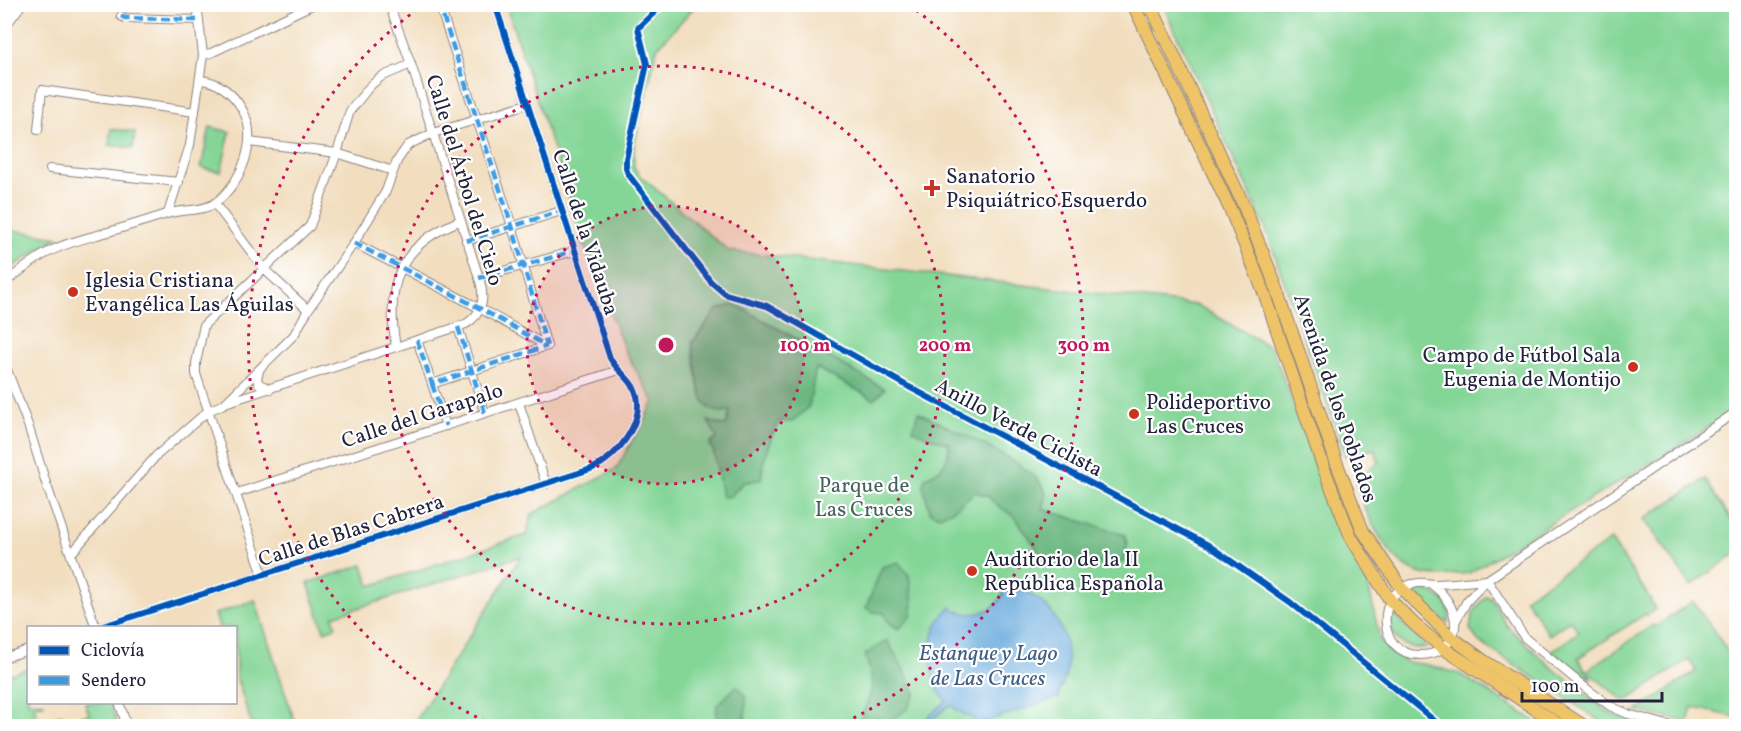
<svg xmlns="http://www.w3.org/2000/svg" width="1741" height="731" font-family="Vollkorn,serif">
	<rect width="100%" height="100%" fill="#fff"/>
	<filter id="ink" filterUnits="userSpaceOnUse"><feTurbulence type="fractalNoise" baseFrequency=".0167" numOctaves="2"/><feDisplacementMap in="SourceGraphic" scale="12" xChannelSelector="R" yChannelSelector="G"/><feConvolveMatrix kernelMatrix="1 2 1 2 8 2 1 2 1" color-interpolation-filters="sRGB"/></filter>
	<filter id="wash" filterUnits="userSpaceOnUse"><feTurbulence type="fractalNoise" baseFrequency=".008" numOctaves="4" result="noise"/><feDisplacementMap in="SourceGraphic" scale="24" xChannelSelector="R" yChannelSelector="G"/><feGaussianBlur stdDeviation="1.35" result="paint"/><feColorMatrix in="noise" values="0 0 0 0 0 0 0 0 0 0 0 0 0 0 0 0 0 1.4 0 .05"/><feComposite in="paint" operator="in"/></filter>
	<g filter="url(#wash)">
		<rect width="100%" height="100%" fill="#f2debf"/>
		<g fill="#84d697" stroke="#537c69" stroke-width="1.5">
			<path d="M 506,5 L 696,5 L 657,48 L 634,146 L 634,167 L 639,175 L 729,251 L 1197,305 L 1272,348 L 1343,537 L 1366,574 L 1380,640 L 1390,652 L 1407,662 L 1428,665 L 1460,674 L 1543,726 L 412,726 L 521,556 L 333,616 L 336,627 L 324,631 L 308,583 L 363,565 L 370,586 L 526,535 L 532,514 L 616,469 L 654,402 L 625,351 L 587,253 Z"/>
			<path d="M 1163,5 L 1736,5 L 1736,411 L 1469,573 C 1451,575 1431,579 1414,571 C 1384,557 1365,512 1356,483 L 1361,475 L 1379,462 L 1374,449 L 1346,457 L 1265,227 Z"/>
			<path d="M 210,127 L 230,132 L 221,172 L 201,168 Z"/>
			<path d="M 111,129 L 135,132 L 133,148 L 109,145 Z"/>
			<path d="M 4,229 L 5,229 L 58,237 L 5,272 Z"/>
			<path d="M 1705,479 L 1736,527 L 1736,553 L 1691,586 L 1644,519 Z"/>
			<path d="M 1611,540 L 1651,600 L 1650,601 L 1655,609 L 1647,615 L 1645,614 L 1578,658 L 1586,671 L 1653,625 L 1655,627 L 1693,601 L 1736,663 L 1736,715 L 1734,717 L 1692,707 L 1688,722 L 1637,711 L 1696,671 L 1689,659 L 1629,699 L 1623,700 L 1588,672 L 1591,679 L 1551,652 L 1579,632 L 1570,620 L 1549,635 L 1525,598 Z"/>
			<path d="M 1422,590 C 1439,593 1454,604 1448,623 L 1429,608 L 1415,592 Z"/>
			<path d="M 1486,596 L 1492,599 L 1507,626 L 1549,665 L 1609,713 L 1644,726 L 1608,726 L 1478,641 L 1470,629 L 1473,613 Z"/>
			<path d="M 255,600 L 296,726 L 252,726 L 236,676 L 236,628 L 219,627 L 215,614 Z"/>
			<path d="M 1393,614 L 1427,647 C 1407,652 1384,637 1393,614 Z"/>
			<path d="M 28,668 L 28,702 L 45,703 L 34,706 L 37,716 L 23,720 L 25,726 L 5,726 L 5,676 Z"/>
			<path d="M 85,703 L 110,703 L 118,726 L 43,726 L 41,722 L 62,714 L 65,722 L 89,714 Z"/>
		</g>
		<g fill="#6bb780" stroke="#466c5e" stroke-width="1.5">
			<path d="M 735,304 L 885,389 L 874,399 L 816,368 L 809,406 L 792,422 L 779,421 C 769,440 763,458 761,479 L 743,483 L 731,496 L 722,497 L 714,453 L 710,444 L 717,438 L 708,421 L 726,426 L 730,411 C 723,412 714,413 707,406 C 698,396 695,357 692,343 L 717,310 Z"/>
			<path d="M 918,412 C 944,426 1038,465 1045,491 C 1047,497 1045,503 1043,509 L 1125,535 L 1127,545 L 1124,561 L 1050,567 L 1015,517 L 994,503 L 988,496 L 975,492 L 954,509 L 940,516 L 930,512 L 923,486 L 925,478 C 941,470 949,464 949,444 C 937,438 922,437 913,429 Z"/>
			<path d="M 898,562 L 909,575 L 913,604 L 911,616 L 899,629 L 888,622 L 884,613 L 872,612 L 866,608 L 882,567 Z"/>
			<path d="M 887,640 L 908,677 L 915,694 L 907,709 L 885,726 L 860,726 C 860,712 872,699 872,684 C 872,675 868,664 865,655 Z"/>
			<path d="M 737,686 L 746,696 L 745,726 L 716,726 L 717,705 Z"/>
		</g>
		<path fill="#68aadc" stroke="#45668c" stroke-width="1.5" d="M 1005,588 C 1054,588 1083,652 1059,692 L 1060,697 L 976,725 L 973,718 L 967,716 L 950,705 L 924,726 L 918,726 L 946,701 C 942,695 935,688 934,681 C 928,655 929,625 951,607 C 972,621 999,612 1005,588 Z"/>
	</g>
	<g filter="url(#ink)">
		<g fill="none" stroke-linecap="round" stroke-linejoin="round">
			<g stroke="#8a807d" stroke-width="10">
				<g id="street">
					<path d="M 439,4 L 512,226 L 547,346"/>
					<path d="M 121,16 L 125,18 L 199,20"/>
					<path d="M 4,28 L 22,4"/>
					<path d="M 203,55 L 211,53 L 314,4"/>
					<path d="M 38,130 L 42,90 L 195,112"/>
					<path d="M 249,142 L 337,153 L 393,171"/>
					<path d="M 50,169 L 179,182"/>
					<path d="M 215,204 L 264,269 L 308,310"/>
					<path d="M 168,213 L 190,145 L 203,55 L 197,4"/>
					<path d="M 466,241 L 561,211"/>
					<path d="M 354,243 L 481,309 L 547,346"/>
					<path d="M 479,278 L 574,251"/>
					<path d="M 4,283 C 18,273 31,262 45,254 C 62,244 83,239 101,234 C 123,228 145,221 167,214 C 181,209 203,212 215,203 C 241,184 260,139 242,109 C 233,93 218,81 200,80"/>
					<path d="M 458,327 L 485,413"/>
					<path d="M 417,340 L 432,384 L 547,346"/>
					<path d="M 396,347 C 385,285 398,246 459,221"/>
					<path d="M 4,362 L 28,425 L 45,480 L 96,628"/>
					<path d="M 259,371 L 257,379 L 259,384 L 270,389"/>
					<path d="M 432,384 L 446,426"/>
					<path d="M 225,403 L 466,324 C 483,313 485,299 480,281 L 411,64 L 389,4"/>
					<path d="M 519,403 L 546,484"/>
					<path d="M 237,493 L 619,370"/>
					<path d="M 71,554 L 156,456 L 208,411 L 224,404 L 294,335 L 308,310 L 354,243 L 386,191 L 397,161 L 408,145 L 433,133 L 527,104"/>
					<path d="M 263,575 L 196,374 L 196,363 L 204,325 L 310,226 L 337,153 L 350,111 L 370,86 L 381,77 L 411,64"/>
					<path d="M 1487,580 L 1525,638 L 1587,689 L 1610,706 L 1628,714 L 1671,726"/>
					<path d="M 1431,584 C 1452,599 1467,629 1442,649 C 1435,654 1428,655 1420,655 C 1375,655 1374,587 1418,583 C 1424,582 1430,584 1436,584 C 1453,584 1470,581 1487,580"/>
					<path d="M 1455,622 L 1467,601 L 1487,580 L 1736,412"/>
					<path d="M 97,628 L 591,469 C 618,458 649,417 634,388 C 628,376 616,370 610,358 L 495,4"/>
					<path d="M 4,658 L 28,650"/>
					<path d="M 119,702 L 127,726"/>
				</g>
			</g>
			<g stroke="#8a807d" stroke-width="14">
				<g id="primary">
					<path d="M 1133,4 L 1231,211 L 1264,292 L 1324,469 L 1351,537 L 1390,600 L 1415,625 L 1443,648 L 1561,726"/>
					<path d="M 1150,4 L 1244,206 L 1277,289 L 1337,464 L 1363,531 L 1402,589 L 1451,637 L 1484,661 L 1584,726"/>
				</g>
			</g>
			<use href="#street" stroke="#fff" stroke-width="8"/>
			<use href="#primary" stroke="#efc469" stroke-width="12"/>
			<g stroke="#3c9ce2" stroke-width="4.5" stroke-dasharray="9 4.5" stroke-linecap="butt">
				<path d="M 439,4 L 512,226 L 547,346"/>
				<path d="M 121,16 L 125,18 L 199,20"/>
				<path d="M 466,241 L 561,211"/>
				<path d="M 354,243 L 481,309 L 547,346"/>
				<path d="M 479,278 L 574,251"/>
				<path d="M 458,327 L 485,413"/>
				<path d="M 417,340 L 432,384 L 547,346"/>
				<path d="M 432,384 L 446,426"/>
			</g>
			<g stroke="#fff" stroke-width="10">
				<g id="cycleway">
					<path d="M 663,4 L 638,28 L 647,64 L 626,159 L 626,168 L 628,174 L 711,282 L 725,294 L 767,306 L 909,387 L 1208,545 L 1290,602 L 1441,726"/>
					<path d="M 97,628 L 591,469 C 618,458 649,417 634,388 C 628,376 616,370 610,358 L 495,4"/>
				</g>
			</g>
			<use href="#cycleway" stroke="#0057b8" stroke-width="6"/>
		</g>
	</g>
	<circle cx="666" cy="345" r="139" fill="#c2185b" fill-opacity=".12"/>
	<g fill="none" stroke="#c2185b" stroke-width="3" stroke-dasharray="3 6">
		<circle cx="666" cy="345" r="139"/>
		<circle cx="666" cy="345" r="279"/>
		<path d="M493 725A418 418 0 0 1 423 5M909 5A418 418 0 0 1 839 725"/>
	</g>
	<g fill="#c8321e" stroke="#fff" stroke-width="2">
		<path d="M929 179h6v6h6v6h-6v6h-6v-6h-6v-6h6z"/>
		<circle cx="73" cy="292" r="6"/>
		<circle cx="1633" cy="367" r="6"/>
		<circle cx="1134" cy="414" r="6"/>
		<circle cx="972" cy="571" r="6"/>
	</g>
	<g text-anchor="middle" stroke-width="4.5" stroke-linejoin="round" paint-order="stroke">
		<g font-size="21" fill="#22223b" stroke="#fff" text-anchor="start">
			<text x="946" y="183">Sanatorio<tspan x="946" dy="24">Psiquiátrico Esquerdo</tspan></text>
			<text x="85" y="287">Iglesia Cristiana<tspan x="85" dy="24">Evangélica Las Águilas</tspan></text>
			<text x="1621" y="362" text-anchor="end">Campo de Fútbol Sala<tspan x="1621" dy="24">Eugenia de Montijo</tspan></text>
			<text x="1146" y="409">Polideportivo<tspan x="1146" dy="24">Las Cruces</tspan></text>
			<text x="984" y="566">Auditorio de la II<tspan x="984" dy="24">República Española</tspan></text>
		</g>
		<g font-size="21" fill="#22223b" stroke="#fff">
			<text transform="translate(465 180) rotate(73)" y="7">Calle del Árbol del Cielo</text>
			<text transform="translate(586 232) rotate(72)" y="7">Calle de la Vidauba</text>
			<text transform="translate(1336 398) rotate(71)" y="7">Avenida de los Poblados</text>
			<text transform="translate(422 415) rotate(-18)" y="7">Calle del Garapalo</text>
			<text transform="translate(1019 427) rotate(28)" y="7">Anillo Verde Ciclista</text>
			<text transform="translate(351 530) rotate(-18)" y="7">Calle de Blas Cabrera</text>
		</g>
		<g font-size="21" fill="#44615b" stroke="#fff">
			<text x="864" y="492">Parque de<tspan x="864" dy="24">Las Cruces</tspan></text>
		</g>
		<g font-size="22" font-style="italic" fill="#425f83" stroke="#fff">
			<text x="988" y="660">Estanque y Lago<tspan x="988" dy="25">de Las Cruces</tspan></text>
		</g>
	</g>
	<circle cx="666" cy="345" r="9" fill="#c2185b" stroke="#fff" stroke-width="3"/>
	<g font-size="18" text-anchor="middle" font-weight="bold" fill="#c2185b" stroke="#fff" stroke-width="4.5" stroke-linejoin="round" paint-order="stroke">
		<text x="805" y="351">100 m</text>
		<text x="945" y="351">200 m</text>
		<text x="1084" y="351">300 m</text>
	</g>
	<rect width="1741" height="731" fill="none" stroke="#fff" stroke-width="24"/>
	<rect x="27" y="626" width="210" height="78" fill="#ffffff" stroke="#a7a7b1" stroke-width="1.5"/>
	<rect x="39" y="646" width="30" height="9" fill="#0057b8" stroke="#a7a7b1" stroke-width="1.5"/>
	<text x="81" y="656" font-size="18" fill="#22223b">Ciclovía</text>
	<rect x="39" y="676" width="30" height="9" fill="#3c9ce2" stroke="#a7a7b1" stroke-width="1.5"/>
	<text x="81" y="686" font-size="18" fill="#22223b">Sendero</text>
	<path d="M1522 692v9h140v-9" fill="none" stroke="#22223b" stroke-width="3"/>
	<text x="1531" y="692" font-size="18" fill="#22223b" stroke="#ffffff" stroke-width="4.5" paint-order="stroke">100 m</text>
</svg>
